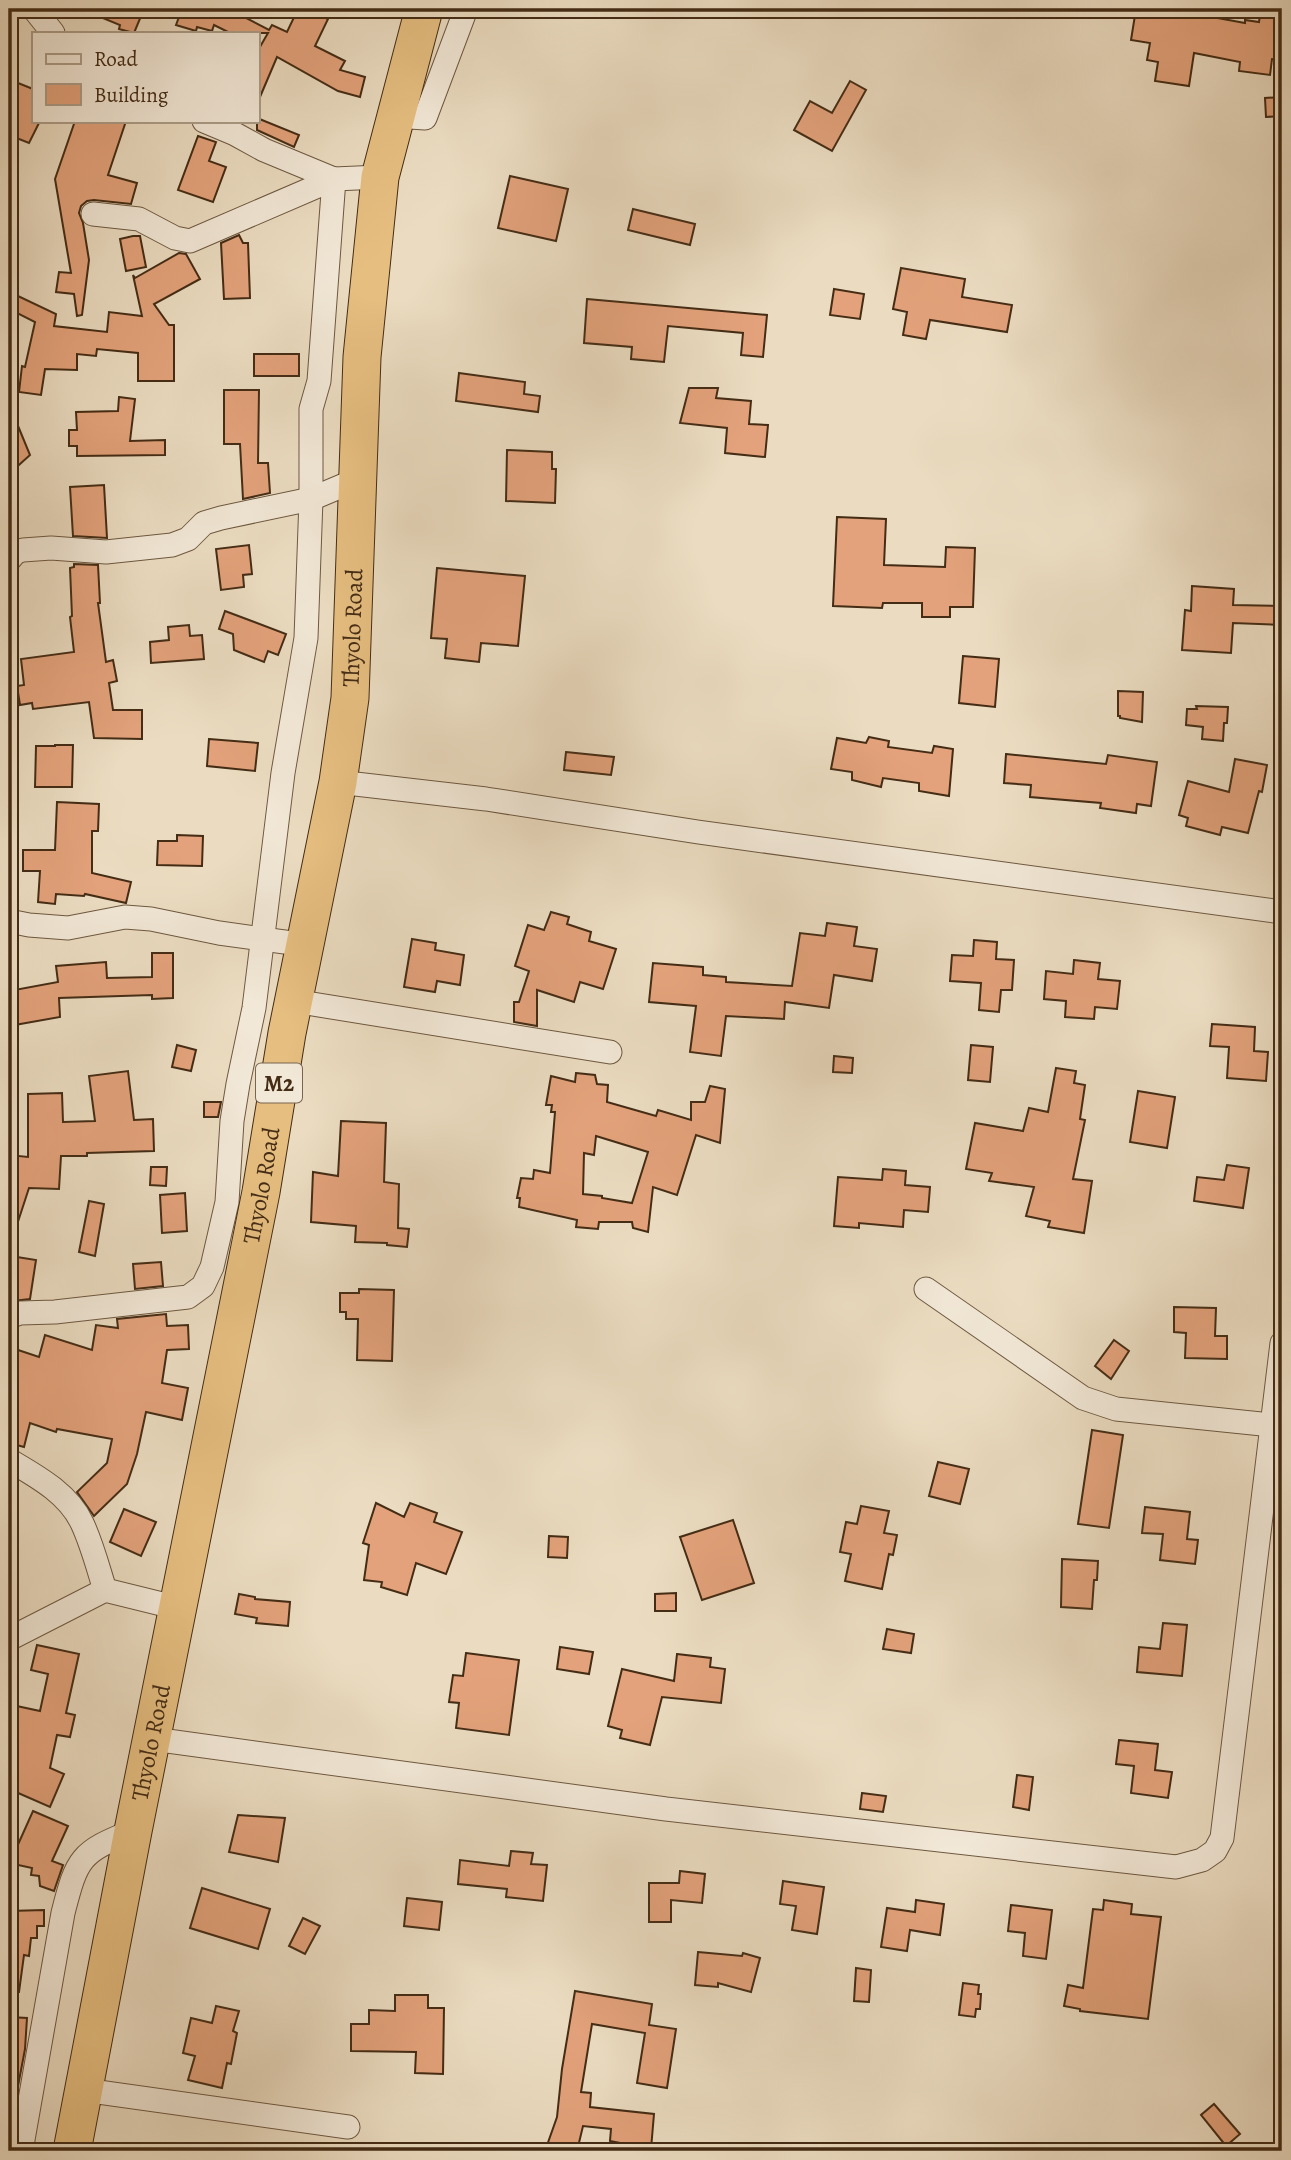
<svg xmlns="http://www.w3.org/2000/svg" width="1291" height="2160" font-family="Alegreya,serif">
	<rect width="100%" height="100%" fill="#ebdcc1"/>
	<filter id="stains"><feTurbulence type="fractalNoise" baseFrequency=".00286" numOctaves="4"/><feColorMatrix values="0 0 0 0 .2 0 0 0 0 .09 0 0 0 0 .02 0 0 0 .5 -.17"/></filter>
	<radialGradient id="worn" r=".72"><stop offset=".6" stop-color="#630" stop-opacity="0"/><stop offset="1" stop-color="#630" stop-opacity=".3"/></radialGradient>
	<g fill="#e3a27b" stroke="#442c15" stroke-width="2" fill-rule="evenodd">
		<path d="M 81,9 L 144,9 L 134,33 L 119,29 L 120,25 Z"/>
		<path d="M 182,9 L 229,9 L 269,30 L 272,25 L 287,32 L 298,9 L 307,9 L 328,19 L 315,46 L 345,61 L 340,70 L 365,77 L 360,97 L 338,91 L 277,57 L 257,104 L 257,52 L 268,33 L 230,33 L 214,25 L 212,31 L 197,27 L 196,31 L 176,25 Z"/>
		<path d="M 1136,9 L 1203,9 L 1201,15 L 1245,23 L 1245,20 L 1259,22 L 1260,15 L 1281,18 L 1282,60 L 1272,59 L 1270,75 L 1239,71 L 1240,62 L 1194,53 L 1189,86 L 1155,81 L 1158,62 L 1147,60 L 1150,43 L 1131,40 Z"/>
		<path d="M 13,81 L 33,89 L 33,121 L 40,121 L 29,143 L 9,135 L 9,92 Z"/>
		<path d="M 850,81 L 866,90 L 832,151 L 794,130 L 810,101 L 832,113 Z"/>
		<path d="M 1282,97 L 1282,116 L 1266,117 L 1265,98 Z"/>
		<path d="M 257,118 L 299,135 L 294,147 L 257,130 Z"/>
		<path d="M 75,121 L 126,121 L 108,175 L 137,183 L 131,204 L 94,200 L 87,201 L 81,206 L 79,213 L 83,223 L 89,260 L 82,315 L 77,316 L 74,294 L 56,292 L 59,272 L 71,273 L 55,179 Z"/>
		<path d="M 198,136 L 216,142 L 209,161 L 226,167 L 213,202 L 178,190 Z"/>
		<path d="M 510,176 L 568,189 L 556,241 L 498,228 Z"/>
		<path d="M 633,209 L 695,224 L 690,245 L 628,230 Z"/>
		<path d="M 239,235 L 243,243 L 248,243 L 250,298 L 224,299 L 221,243 Z"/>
		<path d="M 133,236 L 140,236 L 146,267 L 126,271 L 120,239 Z"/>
		<path d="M 179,253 L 186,254 L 200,279 L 154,304 L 169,325 L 174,325 L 174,381 L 138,381 L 138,353 L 97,349 L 96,356 L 77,354 L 77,370 L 45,369 L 41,395 L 19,392 L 22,366 L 25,367 L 35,322 L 15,312 L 18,296 L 56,314 L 54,326 L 107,332 L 109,312 L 142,316 L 133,275 L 135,278 Z"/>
		<path d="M 901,268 L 965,279 L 962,297 L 1012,305 L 1007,332 L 930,320 L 926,339 L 903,335 L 907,312 L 893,309 Z"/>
		<path d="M 834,289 L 864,294 L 860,319 L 830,315 Z"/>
		<path d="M 587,299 L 767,315 L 763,357 L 741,355 L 743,333 L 668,326 L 664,362 L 631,359 L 632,347 L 584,343 Z"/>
		<rect x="254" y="354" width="45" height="22"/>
		<path d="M 459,373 L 525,382 L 524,394 L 540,396 L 538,412 L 456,401 Z"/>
		<path d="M 689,388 L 718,388 L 716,398 L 751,401 L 749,424 L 768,425 L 765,457 L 725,453 L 727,428 L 680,423 Z"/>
		<path d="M 224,390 L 259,390 L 258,463 L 268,463 L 270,493 L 243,499 L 240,444 L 224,444 Z"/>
		<path d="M 119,397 L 135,399 L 130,441 L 165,440 L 165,455 L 77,456 L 77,446 L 69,446 L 69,430 L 77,430 L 76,412 L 118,411 Z"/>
		<path d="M 9,404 L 30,455 L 9,474 Z"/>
		<path d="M 507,450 L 552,452 L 552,469 L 556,469 L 555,503 L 506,501 Z"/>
		<path d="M 104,485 L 107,538 L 73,536 L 70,487 Z"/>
		<path d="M 837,517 L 886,519 L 884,565 L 945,567 L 946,547 L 975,548 L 973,607 L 950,607 L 950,617 L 922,617 L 922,603 L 883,603 L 882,608 L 833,606 Z"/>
		<path d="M 249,545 L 252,574 L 243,575 L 244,587 L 221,590 L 216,549 Z"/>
		<path d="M 74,564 L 98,565 L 100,603 L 98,603 L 106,662 L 113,660 L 117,681 L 109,683 L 113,710 L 142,710 L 142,739 L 94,738 L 89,702 L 33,709 L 32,703 L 20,705 L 17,686 L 24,685 L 21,659 L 74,652 L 70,617 L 72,616 L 70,568 L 74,567 Z"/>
		<path d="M 437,568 L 525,576 L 518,646 L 481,643 L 479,662 L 445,658 L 447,639 L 431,638 Z"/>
		<path d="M 1192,586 L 1234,589 L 1233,605 L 1282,606 L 1282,625 L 1233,623 L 1231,653 L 1182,650 L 1185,610 L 1191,611 Z"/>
		<path d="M 225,611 L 286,634 L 278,655 L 268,651 L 264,662 L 234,650 L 233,634 L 219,629 Z"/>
		<path d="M 189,625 L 190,636 L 202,635 L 204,659 L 151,663 L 150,642 L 169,640 L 168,627 Z"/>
		<path d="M 963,656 L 999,659 L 995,707 L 959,703 Z"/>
		<path d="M 1118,691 L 1143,692 L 1142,722 L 1120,718 L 1120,716 L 1118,716 Z"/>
		<path d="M 1196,706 L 1228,707 L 1227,723 L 1224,723 L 1223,741 L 1202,739 L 1203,727 L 1186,725 L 1187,709 L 1197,709 Z"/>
		<path d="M 869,737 L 889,741 L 888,747 L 932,753 L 934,746 L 953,749 L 949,796 L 919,791 L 919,783 L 883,778 L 881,787 L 852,780 L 852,772 L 831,769 L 837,738 L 866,743 Z"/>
		<path d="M 209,739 L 258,743 L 255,771 L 207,766 Z"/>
		<path d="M 55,745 L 73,745 L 72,787 L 35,787 L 36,746 L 55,746 Z"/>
		<path d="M 566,752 L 614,757 L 611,775 L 564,770 Z"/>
		<path d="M 1006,754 L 1106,764 L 1108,755 L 1157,762 L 1151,806 L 1137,804 L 1136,813 L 1100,808 L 1101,803 L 1030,797 L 1031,785 L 1004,783 Z"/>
		<path d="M 1235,759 L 1267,765 L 1262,792 L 1259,791 L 1248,833 L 1222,827 L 1220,835 L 1186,826 L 1188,818 L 1179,815 L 1188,781 L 1229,792 Z"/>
		<path d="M 57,802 L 99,804 L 98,831 L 92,831 L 92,873 L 131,882 L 126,903 L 85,894 L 84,896 L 56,894 L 55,904 L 38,902 L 40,871 L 23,871 L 23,850 L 55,850 Z"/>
		<path d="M 177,835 L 203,836 L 202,866 L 157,865 L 158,841 L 177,841 Z"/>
		<path d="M 551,912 L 569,917 L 567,924 L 591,932 L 589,941 L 616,949 L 603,989 L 580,982 L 574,1002 L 537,990 L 537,1026 L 514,1022 L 514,1002 L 519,1002 L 529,971 L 515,966 L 528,925 L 544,930 Z"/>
		<path d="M 827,923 L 857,927 L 854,946 L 877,949 L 872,981 L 834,975 L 829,1008 L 785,1002 L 784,1019 L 726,1016 L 721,1056 L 690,1052 L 696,1006 L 649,1002 L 653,963 L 703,967 L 703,975 L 726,977 L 726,982 L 792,986 L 800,933 L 825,936 Z"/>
		<path d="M 412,939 L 436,943 L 435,950 L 464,955 L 460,985 L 437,981 L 435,992 L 404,987 Z"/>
		<path d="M 974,940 L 997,942 L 996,959 L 1014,960 L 1012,990 L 1001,990 L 999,1012 L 979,1010 L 981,983 L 950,981 L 952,955 L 973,956 Z"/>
		<path d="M 152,953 L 173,953 L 173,998 L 152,999 L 152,995 L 59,998 L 60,1017 L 9,1026 L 9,991 L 58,982 L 56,966 L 106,962 L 107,978 L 152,977 Z"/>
		<path d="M 1074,960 L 1100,963 L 1098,979 L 1120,981 L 1117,1009 L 1095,1007 L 1094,1019 L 1065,1017 L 1066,1001 L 1044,999 L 1046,971 L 1073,974 Z"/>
		<path d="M 1212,1024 L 1255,1027 L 1254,1051 L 1268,1052 L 1266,1081 L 1227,1078 L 1229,1047 L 1210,1046 Z"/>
		<path d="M 177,1045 L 196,1050 L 191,1071 L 172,1067 Z"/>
		<path d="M 971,1045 L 993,1047 L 990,1082 L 968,1080 Z"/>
		<path d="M 834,1056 L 853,1058 L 852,1073 L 833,1072 Z"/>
		<path d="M 1056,1068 L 1076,1071 L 1074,1083 L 1085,1085 L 1080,1119 L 1085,1120 L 1073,1179 L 1092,1181 L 1084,1233 L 1048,1227 L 1050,1221 L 1026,1216 L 1034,1187 L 989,1181 L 992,1173 L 966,1169 L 975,1123 L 1023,1131 L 1029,1108 L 1048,1112 Z"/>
		<path d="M 128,1071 L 134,1120 L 153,1119 L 154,1151 L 87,1153 L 87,1156 L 61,1156 L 59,1189 L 29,1188 L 12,1240 L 9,1240 L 9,1155 L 28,1157 L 28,1094 L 62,1093 L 63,1122 L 95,1121 L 89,1076 Z"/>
		<path d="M 576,1073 L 595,1075 L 597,1084 L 608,1085 L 607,1102 L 656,1116 L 658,1110 L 691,1120 L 691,1102 L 705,1102 L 710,1086 L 725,1089 L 720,1143 L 696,1135 L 677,1195 L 653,1187 L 648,1232 L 633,1228 L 632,1222 L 599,1222 L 598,1229 L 576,1227 L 577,1220 L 519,1207 L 520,1198 L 517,1198 L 521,1178 L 533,1179 L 534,1170 L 550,1173 L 555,1112 L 551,1112 L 552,1105 L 546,1105 L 551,1076 L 575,1082 ZM 596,1136 L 648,1152 L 632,1203 L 602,1198 L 602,1196 L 583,1194 L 584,1153 L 594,1155 Z"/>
		<path d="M 1138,1091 L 1175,1097 L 1167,1148 L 1130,1142 Z"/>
		<path d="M 204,1102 L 221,1102 L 218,1117 L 204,1117 Z"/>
		<path d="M 341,1121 L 386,1123 L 384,1182 L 399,1184 L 398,1228 L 409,1229 L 407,1247 L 387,1245 L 387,1243 L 355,1242 L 356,1226 L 311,1222 L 313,1172 L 338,1176 Z"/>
		<path d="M 1227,1165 L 1249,1168 L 1243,1208 L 1194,1201 L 1197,1177 L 1224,1180 Z"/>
		<path d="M 151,1167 L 167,1167 L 166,1186 L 150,1185 Z"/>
		<path d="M 883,1169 L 906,1171 L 905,1185 L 930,1187 L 928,1212 L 904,1210 L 903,1227 L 859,1223 L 859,1228 L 834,1226 L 838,1177 L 882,1180 Z"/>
		<path d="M 185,1193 L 187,1231 L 162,1233 L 160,1195 Z"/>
		<path d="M 89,1201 L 104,1204 L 95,1256 L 79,1252 Z"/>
		<path d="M 17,1257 L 36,1260 L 30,1299 L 13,1301 Z"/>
		<path d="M 161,1262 L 163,1286 L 135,1289 L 133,1264 Z"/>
		<path d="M 359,1289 L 394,1290 L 392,1361 L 357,1360 L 358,1319 L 346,1319 L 346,1312 L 340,1312 L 340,1293 L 359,1293 Z"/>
		<path d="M 1174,1307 L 1216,1308 L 1215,1336 L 1227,1336 L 1227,1359 L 1185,1358 L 1186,1333 L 1174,1332 Z"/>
		<path d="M 166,1314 L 167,1326 L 188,1325 L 189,1349 L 167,1350 L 162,1383 L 188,1388 L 182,1420 L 146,1412 L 137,1454 L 127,1484 L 94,1516 L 77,1492 L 107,1463 L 112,1439 L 57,1429 L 56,1432 L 30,1423 L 24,1447 L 9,1443 L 9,1347 L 39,1357 L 45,1335 L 92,1350 L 96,1325 L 118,1328 L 117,1319 Z"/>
		<path d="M 1114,1340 L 1129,1351 L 1111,1379 L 1095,1366 Z"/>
		<path d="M 1092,1430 L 1123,1435 L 1109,1528 L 1078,1524 Z"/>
		<path d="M 938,1462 L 969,1469 L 960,1504 L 929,1496 Z"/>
		<path d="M 376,1503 L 404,1517 L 410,1503 L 437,1513 L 434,1522 L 462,1532 L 446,1574 L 416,1563 L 407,1595 L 381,1587 L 382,1582 L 364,1580 L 369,1545 L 363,1543 Z"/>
		<path d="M 861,1506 L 889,1511 L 884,1533 L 897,1535 L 893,1555 L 889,1554 L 882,1589 L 845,1581 L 851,1554 L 840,1552 L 846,1522 L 857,1524 Z"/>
		<path d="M 1145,1507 L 1190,1512 L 1187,1539 L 1198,1540 L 1195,1564 L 1160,1560 L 1163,1534 L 1142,1533 Z"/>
		<path d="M 124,1509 L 156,1522 L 141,1556 L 110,1542 Z"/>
		<path d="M 733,1520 L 754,1583 L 702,1600 L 680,1537 Z"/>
		<path d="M 549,1536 L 568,1537 L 567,1558 L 548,1557 Z"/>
		<path d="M 1062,1559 L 1098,1561 L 1097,1580 L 1094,1580 L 1092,1609 L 1061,1607 Z"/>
		<path d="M 676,1593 L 676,1611 L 655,1611 L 655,1594 Z"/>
		<path d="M 239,1594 L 255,1597 L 255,1599 L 290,1602 L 288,1626 L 256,1623 L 257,1618 L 235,1614 Z"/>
		<path d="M 1163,1623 L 1187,1625 L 1182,1676 L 1137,1672 L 1139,1647 L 1160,1649 Z"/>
		<path d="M 887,1629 L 914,1634 L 911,1653 L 883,1649 Z"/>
		<path d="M 37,1645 L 79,1654 L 66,1713 L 75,1715 L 70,1737 L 57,1735 L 50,1768 L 64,1774 L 50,1807 L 9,1789 L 9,1718 L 12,1705 L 40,1711 L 48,1674 L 31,1670 Z"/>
		<path d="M 560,1647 L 593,1652 L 589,1674 L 557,1669 Z"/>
		<path d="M 466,1653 L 519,1660 L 509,1735 L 456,1728 L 459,1703 L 449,1702 L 453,1675 L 463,1676 Z"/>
		<path d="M 677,1654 L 711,1658 L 710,1667 L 725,1669 L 721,1703 L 662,1697 L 650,1745 L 620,1738 L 622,1730 L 608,1726 L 622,1669 L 674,1681 Z"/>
		<path d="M 1119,1740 L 1158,1744 L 1155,1770 L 1172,1772 L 1168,1798 L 1131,1793 L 1134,1766 L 1116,1764 Z"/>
		<path d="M 1017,1775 L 1033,1777 L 1029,1810 L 1013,1807 Z"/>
		<path d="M 862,1793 L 886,1796 L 883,1812 L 860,1809 Z"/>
		<path d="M 33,1811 L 68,1826 L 52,1861 L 63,1865 L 54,1891 L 40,1886 L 39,1876 L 31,1875 L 32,1868 L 9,1863 L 9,1847 L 16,1849 Z"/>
		<path d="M 238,1815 L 285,1818 L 278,1862 L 229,1852 Z"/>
		<path d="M 511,1851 L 533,1853 L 531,1864 L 547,1865 L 543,1901 L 506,1897 L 507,1889 L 458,1884 L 460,1860 L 509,1866 Z"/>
		<path d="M 680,1871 L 705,1874 L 702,1903 L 671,1900 L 671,1922 L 649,1922 L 649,1883 L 679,1883 Z"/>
		<path d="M 783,1881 L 824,1887 L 817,1934 L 792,1930 L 796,1906 L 780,1904 Z"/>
		<path d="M 202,1888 L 270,1909 L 258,1949 L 190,1928 Z"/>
		<path d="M 407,1898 L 442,1902 L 439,1930 L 404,1926 Z"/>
		<path d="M 916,1900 L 944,1904 L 940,1935 L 910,1930 L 907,1951 L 881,1947 L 887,1908 L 915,1912 Z"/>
		<path d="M 1104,1900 L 1132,1904 L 1131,1914 L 1161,1917 L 1148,2019 L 1080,2011 L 1080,2009 L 1064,2006 L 1068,1985 L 1083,1988 L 1093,1909 L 1103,1910 Z"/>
		<path d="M 1011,1905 L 1052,1910 L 1046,1959 L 1023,1956 L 1025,1933 L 1008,1931 Z"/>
		<path d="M 44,1910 L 44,1926 L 37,1926 L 37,1938 L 31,1938 L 29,1956 L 24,1955 L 19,1992 L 9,1992 L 9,1911 Z"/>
		<path d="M 303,1918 L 320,1926 L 305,1954 L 289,1946 Z"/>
		<path d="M 698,1952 L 742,1956 L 743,1953 L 760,1958 L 751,1992 L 718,1983 L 718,1987 L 695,1985 Z"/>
		<path d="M 856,1968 L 871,1970 L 869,2002 L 854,2001 Z"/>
		<path d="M 963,1983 L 979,1985 L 978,1994 L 981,1994 L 980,2009 L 976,2009 L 975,2017 L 959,2015 Z"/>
		<path d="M 575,1991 L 652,2004 L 649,2025 L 676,2029 L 667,2088 L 637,2083 L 645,2033 L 592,2024 L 581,2092 L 591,2093 L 590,2107 L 654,2114 L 651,2149 L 610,2141 L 611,2129 L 583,2126 L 577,2151 L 545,2151 L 557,2117 L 562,2069 Z"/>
		<path d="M 395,1995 L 428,1995 L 428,2008 L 444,2008 L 443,2074 L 415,2073 L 416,2052 L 351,2051 L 351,2024 L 369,2024 L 369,2010 L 395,2011 Z"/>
		<path d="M 216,2006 L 239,2011 L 233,2031 L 237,2033 L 231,2064 L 227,2063 L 222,2088 L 188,2080 L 195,2056 L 183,2053 L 191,2018 L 212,2023 Z"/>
		<path d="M 9,2017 L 27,2018 L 25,2049 L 15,2102 L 9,2102 Z"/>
		<path d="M 1214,2104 L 1240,2134 L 1226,2146 L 1201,2115 Z"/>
	</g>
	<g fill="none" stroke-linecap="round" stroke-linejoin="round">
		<g stroke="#6e5840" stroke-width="25">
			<g id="minor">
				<path d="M 34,9 L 53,33"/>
				<path d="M 395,116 L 425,118 L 466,9"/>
				<path d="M 204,121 L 235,134 L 264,150 L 334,179"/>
				<path d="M 93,214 L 139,219 L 175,238 L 190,241 L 334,179 L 380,177"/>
				<path d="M 9,560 L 16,552 L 23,550 L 51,548 L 106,552 L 172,545 L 188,539 L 204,523 L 221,518 L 311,499 L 356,480"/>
				<path d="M 338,782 L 486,799 L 698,832 L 1282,912"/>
				<path d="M 9,921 L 29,925 L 68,928 L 125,917 L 151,919 L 219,933 L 307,945"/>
				<path d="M 294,1001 L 610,1052"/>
				<path d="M 926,1289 L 1083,1398 L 1116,1409 L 1272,1425"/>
				<path d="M 9,1317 L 20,1313 L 55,1312 L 188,1297 L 203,1286 L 212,1267 L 227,1202 L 232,1121 L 238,1084 L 254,1008 L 283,773 L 306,638 L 311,499 L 311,409 L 319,381 L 334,179"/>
				<path d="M 9,1460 C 36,1476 68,1493 82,1523 C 92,1544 98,1568 105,1590"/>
				<path d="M 9,1639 L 105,1590 L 178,1608"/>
				<path d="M 153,1739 L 666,1809 L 1176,1867 L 1202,1860 L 1215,1851 L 1222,1838 L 1282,1343"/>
				<path d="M 84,2090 L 348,2127"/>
				<path d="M 21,2151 L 63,1913 C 77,1858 80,1852 133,1831"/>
			</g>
		</g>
		<g stroke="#442c15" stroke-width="39">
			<g id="trunk">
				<path id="s1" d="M 72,2151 L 133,1831 L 261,1192 L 287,1033 L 338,782 L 350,698 L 362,357 L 380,177 L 424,9"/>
			</g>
		</g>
		<use href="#minor" stroke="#f2e8d7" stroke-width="23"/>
		<use href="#trunk" stroke="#e6be80" stroke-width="37"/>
	</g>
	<g text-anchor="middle" stroke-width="6" stroke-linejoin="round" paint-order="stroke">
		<rect fill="#f2e8d7" stroke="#78644f" stroke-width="2" x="256" y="1063.5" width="46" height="39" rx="5"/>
		<g font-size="23" font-weight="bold" fill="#442c15">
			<text x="279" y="1091">M2</text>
		</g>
		<g font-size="24" fill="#442c15" stroke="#f2e8d7">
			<text dy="8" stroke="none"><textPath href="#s1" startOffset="1550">Thyolo Road</textPath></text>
			<text dy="8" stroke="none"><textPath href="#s1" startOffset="984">Thyolo Road</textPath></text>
			<text dy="8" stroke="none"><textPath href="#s1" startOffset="416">Thyolo Road</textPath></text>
		</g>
	</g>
	<rect width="1291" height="2160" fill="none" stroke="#ebdcc1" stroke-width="35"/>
	<rect x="10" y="10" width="1270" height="2139" fill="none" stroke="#442c15" stroke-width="3.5"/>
	<rect x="18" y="18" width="1256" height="2125" fill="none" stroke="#442c15" stroke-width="2"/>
	<rect x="32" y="32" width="228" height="91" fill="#f2e8d7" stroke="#ac9d89" stroke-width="2"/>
	<rect x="46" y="54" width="35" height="10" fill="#f2e8d7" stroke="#ac9d89" stroke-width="2"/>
	<text x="94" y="66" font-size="21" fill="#442c15">Road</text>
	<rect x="46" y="84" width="35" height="21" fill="#e3a27b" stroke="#ac9d89" stroke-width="2"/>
	<text x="94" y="102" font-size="21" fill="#442c15">Building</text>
	<rect width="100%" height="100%" filter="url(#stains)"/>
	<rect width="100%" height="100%" fill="url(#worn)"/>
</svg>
